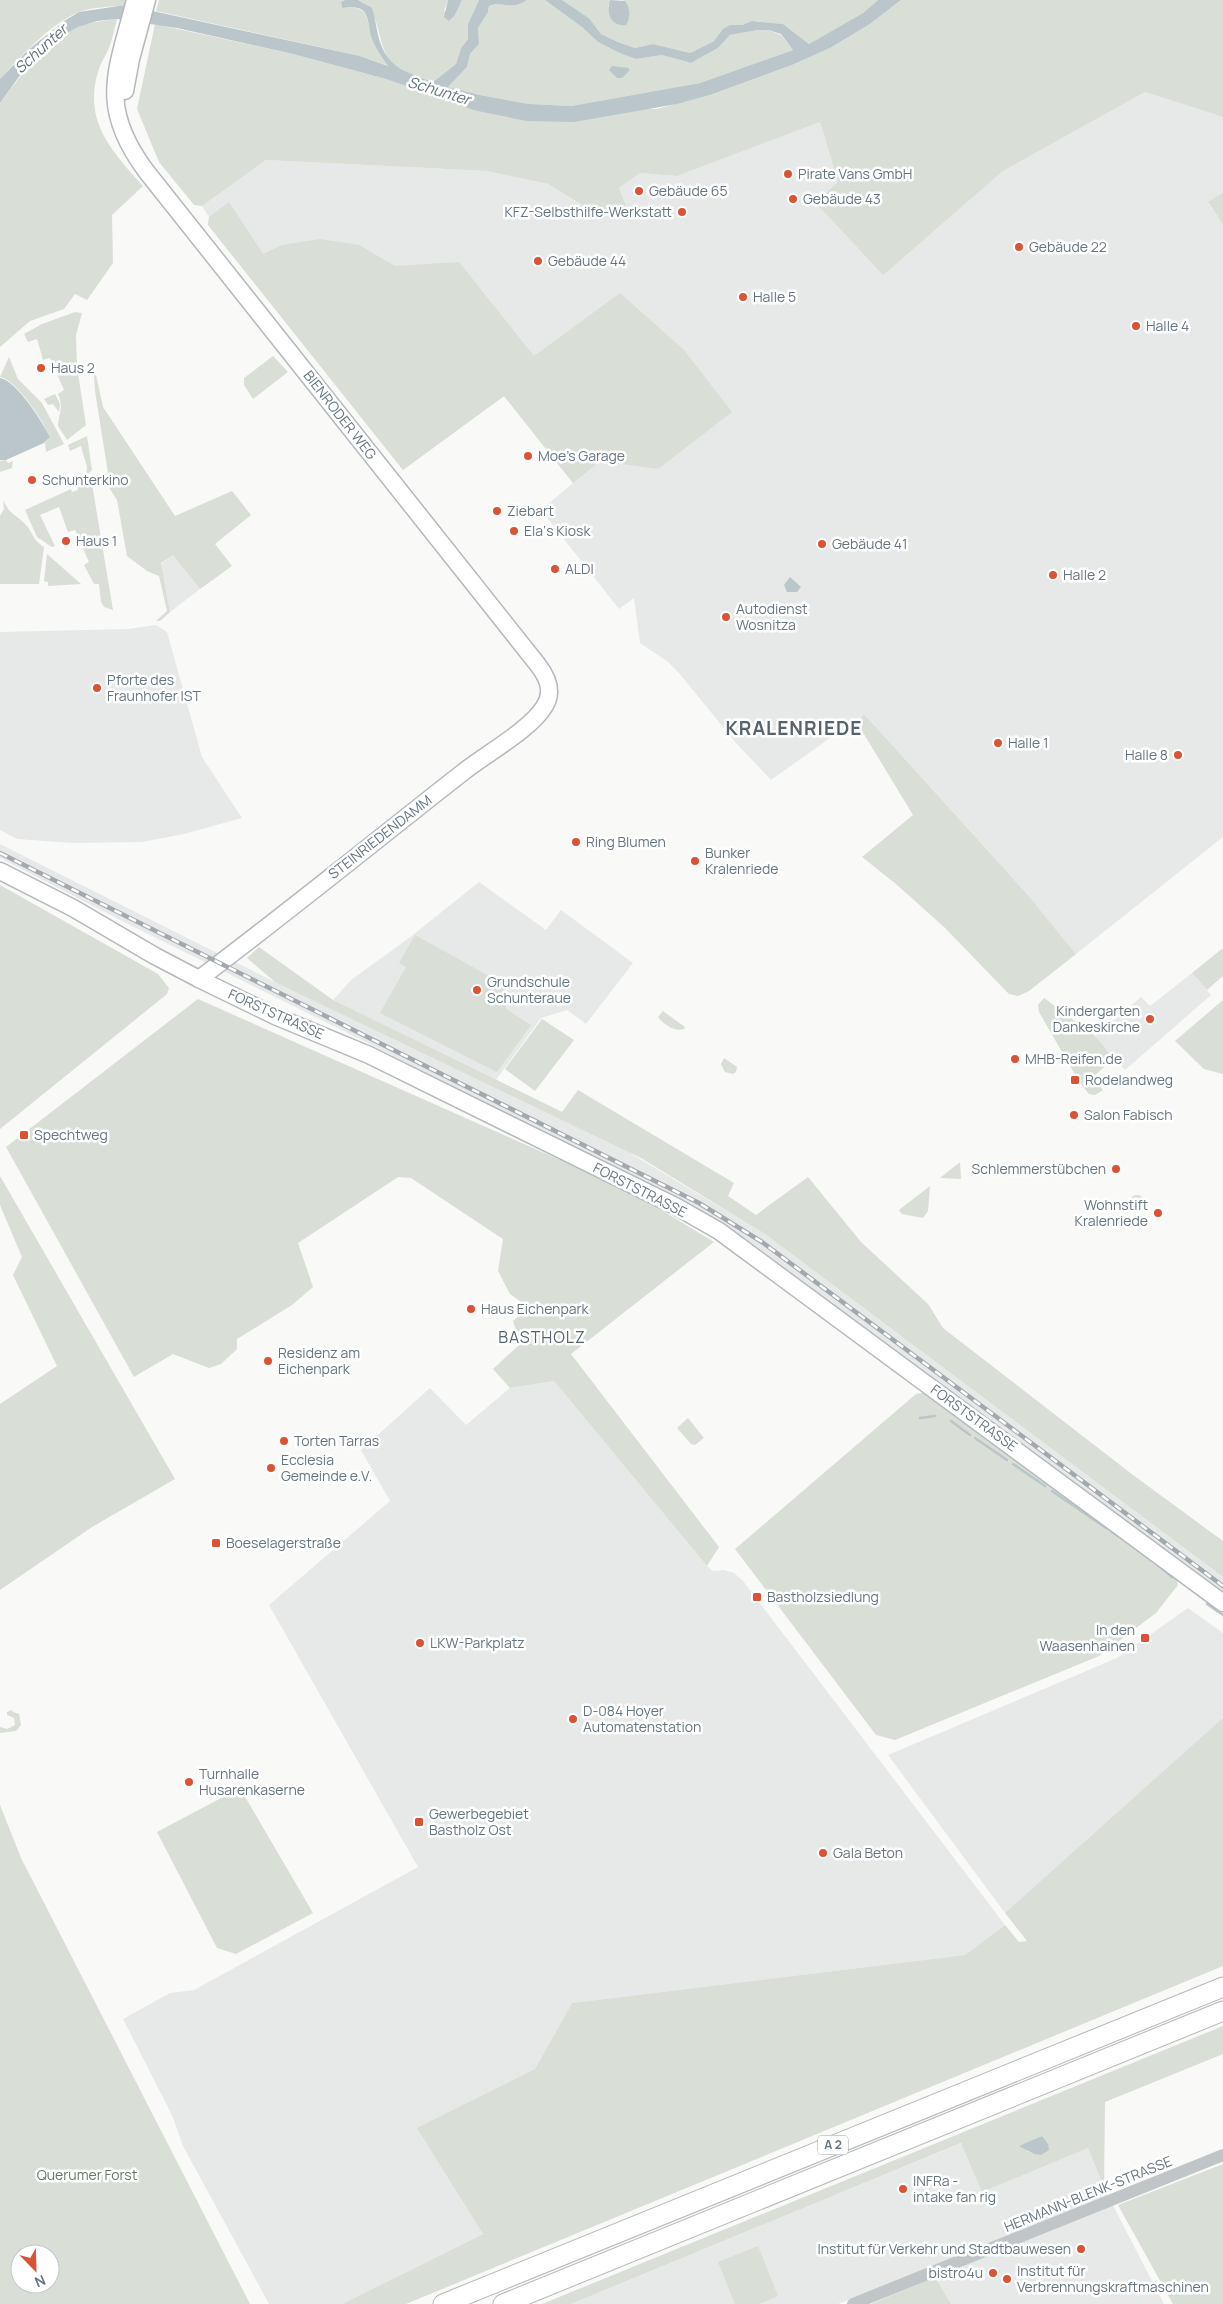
<svg xmlns="http://www.w3.org/2000/svg" width="1223" height="2304" font-family="Manrope,sans-serif">
	<rect width="100%" height="100%" fill="#f9f9f7"/>
	<g fill="#e7e8e8">
		<path d="M 1145,92 L 1223,117 L 1223,193 L 1208,203 L 1223,225 L 1223,837 L 1076,954 L 1027,894 L 864,714 L 771,780 L 736,743 L 679,673 L 667,661 L 640,643 L 634,598 L 619,609 L 541,510 L 573,483 L 504,396 L 403,470 L 208,225 L 209,217 L 202,206 L 266,160 L 487,171 L 548,184 L 597,214 L 628,209 L 619,188 L 640,173 L 677,176 L 820,122 L 838,182 L 883,274 L 1003,171 Z"/>
		<path d="M 173,555 L 200,589 L 170,612 L 161,564 Z"/>
		<path d="M 156,625 L 167,632 L 202,757 L 242,818 L 184,834 L 142,842 L 73,843 L 17,839 L 0,830 L 0,632 L 128,629 Z"/>
		<path d="M 0,844 L 275,982 L 478,1072 L 333,1000 L 351,980 L 409,938 L 479,882 L 546,930 L 561,910 L 633,963 L 586,1024 L 567,1010 L 541,1018 L 496,1080 L 562,1112 L 765,1234 L 1223,1577 L 1223,1592 L 725,1224 L 617,1172 L 382,1050 L 122,921 L 0,858 Z"/>
		<path d="M 1192,973 L 1211,995 L 1125,1070 L 1095,1036 L 1141,997 L 1150,1006 Z"/>
		<path d="M 554,1381 L 707,1566 L 713,1571 L 724,1570 L 734,1573 L 743,1581 L 1005,1925 L 965,1955 L 572,2003 L 535,2069 L 418,2128 L 483,2234 L 342,2304 L 269,2304 L 183,2146 L 172,2115 L 123,2019 L 170,1993 L 194,1990 L 418,1867 L 269,1605 L 390,1501 L 361,1450 L 430,1388 L 466,1425 L 510,1388 Z"/>
		<path d="M 1188,1608 L 1223,1633 L 1223,1724 L 1005,1913 L 888,1755 L 1117,1658 Z"/>
		<path d="M 962,2143 L 982,2191 L 1088,2148 L 1104,2188 L 1164,2304 L 951,2304 L 929,2267 L 838,2304 L 571,2304 Z"/>
	</g>
	<g fill="#d9ded6" fill-rule="evenodd">
		<path d="M 0,0 L 126,0 L 125,5 C 110,7 94,7 79,12 C 51,23 20,57 0,79 Z"/>
		<path d="M 159,0 L 345,0 L 341,2 L 342,8 C 371,5 365,19 373,39 C 377,50 381,58 389,66 L 360,56 L 156,11 Z"/>
		<path d="M 358,0 L 448,0 L 444,11 L 455,15 L 462,0 L 479,0 L 468,24 L 468,39 L 461,48 L 456,64 L 433,82 C 423,78 406,75 397,68 C 373,49 385,11 358,0 Z"/>
		<path d="M 527,0 L 545,0 L 583,28 L 598,42 L 636,59 L 662,55 L 691,63 L 718,48 L 730,35 L 758,30 L 769,30 L 781,35 L 793,50 L 700,83 L 571,106 L 529,104 L 480,95 L 448,87 L 467,67 L 470,54 L 479,44 L 478,28 L 488,12 L 489,6 C 503,0 509,12 527,0 Z"/>
		<path d="M 562,0 L 610,0 L 608,7 L 625,1 L 622,0 L 878,0 L 863,13 L 809,44 L 783,24 L 753,21 L 742,25 L 730,25 L 723,30 L 714,41 L 690,53 L 653,44 L 635,48 L 618,42 L 601,34 L 589,18 Z"/>
		<path d="M 901,0 L 1223,0 L 1223,117 L 1145,92 L 1003,171 L 883,275 L 816,203 L 838,182 L 820,122 L 677,176 L 640,173 L 619,188 L 628,210 L 597,214 L 548,184 L 487,171 L 266,160 L 202,206 L 194,205 L 159,162 L 137,109 L 155,24 L 293,54 L 386,79 L 473,110 L 657,109 L 710,95 L 792,65 L 830,48 L 870,24 Z"/>
		<path d="M 117,19 C 115,27 113,37 110,45 C 108,52 103,59 100,66 C 81,119 110,149 143,186 L 112,215 L 113,263 L 87,300 L 75,294 L 64,309 L 30,321 L 0,347 L 0,103 C 20,76 45,44 76,28 C 88,22 103,21 117,19 Z"/>
		<path d="M 1223,193 L 1223,225 L 1208,202 Z"/>
		<path d="M 229,202 L 263,254 L 282,245 L 320,239 L 359,245 L 395,266 L 459,262 L 534,356 L 620,293 L 684,350 L 732,412 L 658,469 L 600,461 L 573,483 L 504,396 L 403,470 L 208,225 L 209,217 Z"/>
		<path d="M 75,312 L 82,313 L 76,335 L 77,367 L 86,425 L 67,440 L 58,426 C 59,413 64,407 58,394 L 64,390 L 50,358 L 43,360 L 37,339 L 28,342 L 24,334 L 42,324 Z"/>
		<path d="M 273,356 L 288,372 L 253,399 L 244,385 L 244,378 Z"/>
		<path d="M 9,357 L 18,379 L 42,403 L 64,444 L 46,452 L 45,443 L 50,437 C 43,421 17,380 0,377 Z"/>
		<path d="M 93,361 L 103,407 L 175,516 L 232,491 L 251,515 L 215,544 L 232,566 L 200,589 L 173,555 L 161,563 L 170,612 L 160,621 L 156,621 L 167,611 L 159,576 L 147,571 L 127,556 L 117,500 L 101,475 L 108,473 L 95,391 Z"/>
		<path d="M 55,394 L 60,404 L 59,412 L 53,404 L 48,405 L 44,399 Z"/>
		<path d="M 87,436 L 92,470 L 86,476 L 87,467 L 81,446 L 70,451 L 68,445 Z"/>
		<path d="M 6,460 L 8,463 L 13,461 L 12,468 L 0,472 L 0,461 Z"/>
		<path d="M 92,483 L 92,484 L 113,610 L 104,607 L 101,602 L 99,584 L 94,584 L 84,565 L 89,562 L 75,530 L 68,532 L 59,507 L 40,515 L 55,546 L 52,547 L 37,537 L 25,510 L 71,489 L 72,492 L 78,490 L 77,486 Z"/>
		<path d="M 3,500 C 11,516 13,512 24,523 C 33,531 31,539 44,547 L 39,584 L 0,584 L 0,516 L 4,509 Z"/>
		<path d="M 47,554 L 81,584 L 48,586 L 48,582 L 44,581 Z"/>
		<path d="M 864,714 L 1027,894 L 1076,954 L 1029,991 L 1018,996 L 1009,994 L 944,927 L 896,884 L 862,857 L 913,815 L 856,721 Z"/>
		<path d="M 0,885 L 158,974 L 169,988 L 167,994 L 0,1129 Z"/>
		<path d="M 415,935 L 507,986 L 504,994 L 506,1009 L 531,1025 L 497,1072 L 380,1013 L 406,967 L 399,963 Z"/>
		<path d="M 259,947 L 333,1000 L 562,1112 L 578,1090 L 734,1183 L 728,1196 L 756,1215 L 808,1177 L 861,1242 L 928,1304 L 943,1328 L 1133,1475 L 1223,1541 L 1223,1577 L 765,1234 L 641,1158 L 275,982 L 247,958 Z"/>
		<path d="M 1223,948 L 1223,976 L 1207,990 L 1192,973 Z"/>
		<path d="M 1044,998 L 1095,1036 L 1114,1058 L 1092,1078 L 1103,1090 L 1095,1095 L 1089,1094 L 1080,1083 L 1039,1012 L 1038,1005 Z"/>
		<path d="M 198,999 L 632,1192 L 714,1242 L 571,1354 L 719,1547 L 707,1566 L 554,1381 L 510,1388 L 493,1369 L 518,1346 L 519,1340 L 513,1321 L 528,1307 L 510,1294 L 498,1271 L 503,1239 L 411,1178 L 398,1177 L 298,1243 L 313,1287 L 292,1305 L 237,1339 L 237,1349 L 221,1364 L 209,1368 L 173,1354 L 134,1377 L 6,1147 Z"/>
		<path d="M 1223,1000 L 1223,1074 L 1204,1069 L 1175,1041 Z"/>
		<path d="M 663,1011 L 685,1027 L 684,1029 C 675,1032 664,1025 658,1017 Z"/>
		<path d="M 542,1019 L 574,1040 L 535,1091 L 505,1069 Z"/>
		<path d="M 724,1058 L 737,1067 L 736,1072 L 733,1074 L 725,1072 L 721,1064 Z"/>
		<path d="M 960,1162 L 961,1179 L 940,1178 Z"/>
		<path d="M 0,1176 L 175,1479 L 92,1527 L 0,1590 L 0,1404 L 57,1366 L 13,1275 L 22,1257 L 0,1205 Z"/>
		<path d="M 930,1186 L 928,1211 L 923,1218 L 902,1214 L 899,1210 Z"/>
		<circle cx="1137" cy="1203" r="8"/>
		<path d="M 928,1392 L 1176,1577 L 1178,1585 L 1156,1613 L 1099,1656 L 895,1740 L 876,1735 L 735,1549 L 916,1394 Z"/>
		<path d="M 688,1418 L 704,1438 L 695,1445 L 691,1444 L 677,1428 Z"/>
		<path d="M 12,1710 L 13,1712 L 19,1714 L 21,1725 L 16,1731 L 0,1733 L 0,1727 L 7,1729 L 15,1725 L 14,1718 L 7,1715 L 7,1712 Z"/>
		<path d="M 1223,1718 L 1223,1966 L 406,2304 L 342,2304 L 483,2234 L 417,2128 L 535,2069 L 572,2003 L 965,1955 L 1005,1925 L 1019,1942 L 1027,1941 L 1005,1913 Z"/>
		<path d="M 240,1788 L 313,1913 L 236,1954 L 217,1948 L 157,1832 Z"/>
		<path d="M 0,1805 L 21,1858 L 250,2304 L 0,2304 ZM 20,2254 L 50,2254 L 50,2284 L 20,2284 Z"/>
		<path d="M 1223,2026 L 1223,2054 L 1105,2102 L 1104,2188 L 1088,2148 L 982,2192 L 961,2143 L 571,2304 L 542,2304 ZM 1042,2136 L 1034,2154 L 1027,2151 L 1035,2139 Z"/>
		<path d="M 1223,2164 L 1223,2304 L 1173,2304 L 1118,2205 Z"/>
		<path d="M 758,2246 L 778,2296 L 759,2304 L 735,2304 L 718,2262 Z"/>
		<path d="M 935,2277 L 951,2304 L 871,2304 Z"/>
	</g>
	<g fill="#bac6ca">
		<path d="M 345,0 L 358,0 L 372,8 C 375,17 376,26 378,35 C 386,68 405,72 433,82 L 456,64 L 461,48 L 468,39 L 468,24 L 479,0 L 527,0 C 509,12 503,0 489,6 L 488,12 L 478,28 L 479,44 L 470,54 L 467,67 L 448,87 L 480,95 L 529,104 L 571,106 L 700,83 L 793,50 L 781,34 L 769,30 L 758,30 L 730,35 L 718,48 L 691,63 L 662,55 L 636,59 L 620,53 L 598,42 L 583,28 L 545,0 L 562,0 L 589,18 L 601,34 L 618,42 L 635,48 L 653,44 L 690,53 L 714,41 L 723,29 L 730,25 L 742,25 L 752,21 L 783,24 L 809,44 L 863,13 L 878,0 L 901,0 L 870,24 L 830,48 L 792,65 L 710,95 L 677,104 L 574,122 L 527,121 L 473,110 L 386,79 L 293,54 L 177,28 L 117,19 L 97,21 L 78,27 L 62,36 L 21,74 L 0,103 L 0,79 L 28,50 L 64,21 L 79,12 L 125,5 L 360,56 L 388,66 C 382,58 376,49 372,39 C 366,18 371,4 342,8 L 341,2 Z"/>
		<path d="M 448,0 L 462,0 L 455,15 L 449,21 L 444,17 Z"/>
		<path d="M 610,0 L 625,1 C 630,8 631,17 626,25 C 611,27 606,13 610,0 Z"/>
		<path d="M 612,66 L 628,68 L 630,70 L 622,78 L 617,78 L 609,70 Z"/>
		<path d="M 0,378 C 17,381 42,422 50,437 L 44,443 L 6,460 L 0,460 Z"/>
		<path d="M 790,577 L 801,587 L 797,592 L 787,592 L 784,585 Z"/>
		<path d="M 1042,2136 L 1048,2144 L 1049,2150 L 1041,2155 L 1034,2154 L 1019,2146 Z"/>
	</g>
	<g fill="none" stroke-linecap="round" stroke-linejoin="round">
		<g stroke="#bac6ca" stroke-width="2.5">
			<path d="M 920,1418 L 935,1416"/>
			<path d="M 951,1421 L 970,1435"/>
			<path d="M 975,1438 L 1007,1460"/>
			<path d="M 1013,1464 L 1045,1486"/>
			<path d="M 1052,1491 L 1106,1528"/>
			<path d="M 1111,1531 L 1118,1536"/>
			<path d="M 1159,1566 L 1172,1577"/>
			<path d="M 1207,1604 L 1223,1615"/>
		</g>
		<g stroke="#b4b9bd" stroke-width="19">
			<g id="major">
				<path d="M 135,0 C 117,71 97,105 146,171 L 538,665 C 548,678 554,692 544,707 C 530,730 484,755 462,773 C 374,842 288,912 199,979"/>
				<path d="M 125,91 L 131,59 L 147,0"/>
				<path d="M 0,871 L 73,908 L 155,956 L 199,979 L 275,1016 L 369,1055 L 677,1207 L 719,1231 L 1223,1603"/>
			</g>
		</g>
		<g stroke="#b4b8bb" stroke-width="21">
			<g id="highway">
				<path d="M 443,2304 L 1223,1987"/>
				<path d="M 503,2304 L 1223,2011"/>
			</g>
		</g>
		<path stroke="#c0c5c8" stroke-width="12" d="M 853,2304 L 1223,2155"/>
		<use href="#major" stroke="#fff" stroke-width="16"/>
		<use href="#highway" stroke="#fff" stroke-width="19"/>
		<g stroke="#a2a9ae" stroke-width="4.5">
			<path id="rail" d="M 0,853 L 699,1203 L 762,1242 L 1223,1586"/>
		</g>
		<use href="#rail" stroke="#fff" stroke-width="2.5" stroke-dasharray="8" stroke-linecap="butt"/>
	</g>
	<g fill="#db5335" stroke="#fff" stroke-width="2">
		<circle cx="788" cy="174" r="5"/>
		<circle cx="639" cy="191" r="5"/>
		<circle cx="793" cy="199" r="5"/>
		<circle cx="682" cy="212" r="5"/>
		<circle cx="1019" cy="247" r="5"/>
		<circle cx="538" cy="261" r="5"/>
		<circle cx="743" cy="297" r="5"/>
		<circle cx="1136" cy="326" r="5"/>
		<circle cx="41" cy="368" r="5"/>
		<circle cx="528" cy="456" r="5"/>
		<circle cx="32" cy="480" r="5"/>
		<circle cx="497" cy="511" r="5"/>
		<circle cx="514" cy="531" r="5"/>
		<circle cx="66" cy="541" r="5"/>
		<circle cx="822" cy="544" r="5"/>
		<circle cx="555" cy="569" r="5"/>
		<circle cx="1053" cy="575" r="5"/>
		<circle cx="726" cy="617" r="5"/>
		<circle cx="97" cy="688" r="5"/>
		<circle cx="998" cy="743" r="5"/>
		<circle cx="1178" cy="755" r="5"/>
		<circle cx="576" cy="842" r="5"/>
		<circle cx="695" cy="861" r="5"/>
		<circle cx="477" cy="990" r="5"/>
		<circle cx="1150" cy="1019" r="5"/>
		<circle cx="1015" cy="1059" r="5"/>
		<rect x="1070" y="1075" width="10" height="10" rx="2.5"/>
		<circle cx="1074" cy="1115" r="5"/>
		<rect x="19" y="1130" width="10" height="10" rx="2.5"/>
		<circle cx="1116" cy="1169" r="5"/>
		<circle cx="1158" cy="1213" r="5"/>
		<circle cx="471" cy="1309" r="5"/>
		<circle cx="268" cy="1361" r="5"/>
		<circle cx="284" cy="1441" r="5"/>
		<circle cx="271" cy="1468" r="5"/>
		<rect x="211" y="1538" width="10" height="10" rx="2.5"/>
		<rect x="752" y="1592" width="10" height="10" rx="2.5"/>
		<rect x="1140" y="1633" width="10" height="10" rx="2.5"/>
		<circle cx="420" cy="1643" r="5"/>
		<circle cx="573" cy="1719" r="5"/>
		<circle cx="189" cy="1782" r="5"/>
		<rect x="414" y="1817" width="10" height="10" rx="2.5"/>
		<circle cx="823" cy="1853" r="5"/>
		<circle cx="903" cy="2189" r="5"/>
		<circle cx="1081" cy="2249" r="5"/>
		<circle cx="993" cy="2273" r="5"/>
		<circle cx="1007" cy="2279" r="5"/>
	</g>
	<g text-anchor="middle" stroke-width="5" stroke-linejoin="round" paint-order="stroke">
		<rect fill="#fff" stroke="#949fa6" stroke-width="1" x="818" y="2135.5" width="30" height="19" rx="4"/>
		<g font-size="12" font-weight="bold" fill="#667680">
			<text x="833" y="2149">A 2</text>
		</g>
		<g font-size="14" fill="#667680" stroke="#fff" text-anchor="start">
			<text x="798" y="179">Pirate Vans GmbH</text>
			<text x="649" y="196">Gebäude 65</text>
			<text x="803" y="204">Gebäude 43</text>
			<text x="672" y="217" text-anchor="end">KFZ-Selbsthilfe-Werkstatt</text>
			<text x="1029" y="252">Gebäude 22</text>
			<text x="548" y="266">Gebäude 44</text>
			<text x="753" y="302">Halle 5</text>
			<text x="1146" y="331">Halle 4</text>
			<text x="51" y="373">Haus 2</text>
			<text x="538" y="461">Moe's Garage</text>
			<text x="42" y="485">Schunterkino</text>
			<text x="507" y="516">Ziebart</text>
			<text x="524" y="536">Ela‘s Kiosk</text>
			<text x="76" y="546">Haus 1</text>
			<text x="832" y="549">Gebäude 41</text>
			<text x="565" y="574">ALDI</text>
			<text x="1063" y="580">Halle 2</text>
			<text x="736" y="614">Autodienst<tspan x="736" dy="16">Wosnitza</tspan></text>
			<text x="107" y="685">Pforte des<tspan x="107" dy="16">Fraunhofer IST</tspan></text>
			<text x="1008" y="748">Halle 1</text>
			<text x="1168" y="760" text-anchor="end">Halle 8</text>
			<text x="586" y="847">Ring Blumen</text>
			<text x="705" y="858">Bunker<tspan x="705" dy="16">Kralenriede</tspan></text>
			<text x="487" y="987">Grundschule<tspan x="487" dy="16">Schunteraue</tspan></text>
			<text x="1140" y="1016" text-anchor="end">Kindergarten<tspan x="1140" dy="16">Dankeskirche</tspan></text>
			<text x="1025" y="1064">MHB-Reifen.de</text>
			<text x="1085" y="1085">Rodelandweg</text>
			<text x="1084" y="1120">Salon Fabisch</text>
			<text x="34" y="1140">Spechtweg</text>
			<text x="1106" y="1174" text-anchor="end">Schlemmerstübchen</text>
			<text x="1148" y="1210" text-anchor="end">Wohnstift<tspan x="1148" dy="16">Kralenriede</tspan></text>
			<text x="481" y="1314">Haus Eichenpark</text>
			<text x="278" y="1358">Residenz am<tspan x="278" dy="16">Eichenpark</tspan></text>
			<text x="294" y="1446">Torten Tarras</text>
			<text x="281" y="1465">Ecclesia<tspan x="281" dy="16">Gemeinde e.V.</tspan></text>
			<text x="226" y="1548">Boeselagerstraße</text>
			<text x="767" y="1602">Bastholzsiedlung</text>
			<text x="1135" y="1635" text-anchor="end">In den<tspan x="1135" dy="16">Waasenhainen</tspan></text>
			<text x="430" y="1648">LKW-Parkplatz</text>
			<text x="583" y="1716">D-084 Hoyer<tspan x="583" dy="16">Automatenstation</tspan></text>
			<text x="199" y="1779">Turnhalle<tspan x="199" dy="16">Husarenkaserne</tspan></text>
			<text x="429" y="1819">Gewerbegebiet<tspan x="429" dy="16">Bastholz Ost</tspan></text>
			<text x="833" y="1858">Gala Beton</text>
			<text x="913" y="2186">INFRa -<tspan x="913" dy="16">intake fan rig</tspan></text>
			<text x="1071" y="2254" text-anchor="end">Institut für Verkehr und Stadtbauwesen</text>
			<text x="1017" y="2276">Institut für<tspan x="1017" dy="16">Verbrennungskraftmaschinen</tspan></text>
			<text x="983" y="2278" text-anchor="end">bistro4u</text>
		</g>
		<g font-size="14" fill="#667680" stroke="#fff">
			<text transform="translate(340 415) rotate(52)" y="5">BIENRODER WEG</text>
			<text transform="translate(380 837) rotate(-38)" y="5">STEINRIEDENDAMM</text>
			<text transform="translate(276 1014) rotate(24)" y="5">FORSTSTRASSE</text>
			<text transform="translate(640 1190) rotate(27)" y="5">FORSTSTRASSE</text>
			<text transform="translate(974 1418) rotate(36)" y="5">FORSTSTRASSE</text>
			<text transform="translate(1088 2194) rotate(-22)" y="5">HERMANN-BLENK-STRASSE</text>
		</g>
		<g font-size="14" fill="#697964" stroke="#fff">
			<text x="87" y="2180">Querumer Forst</text>
		</g>
		<g font-size="15" font-style="italic" fill="#60757a" stroke="#fff">
			<text transform="translate(41 49) rotate(-42)" y="5">Schunter</text>
			<text transform="translate(439 91) rotate(17)" y="5">Schunter</text>
		</g>
		<g font-size="16" letter-spacing="1" fill="#57646c" stroke="#fff">
			<text x="542" y="1343">BASTHOLZ</text>
		</g>
		<g font-size="19" font-weight="bold" letter-spacing="1" fill="#57646c" stroke="#fff">
			<text x="794" y="735">KRALENRIEDE</text>
		</g>
	</g>
	<g transform="translate(35 2269) rotate(157)"><circle r="24" fill="#ffffff" stroke="#c2c8cc"/>
	<path d="M0-4L9 19L0 12L-9 19Z" fill="#db5335"/>
	<text y="-8" font-size="14" font-weight="bold" text-anchor="middle" fill="#667680">N</text>
	</g>
</svg>
